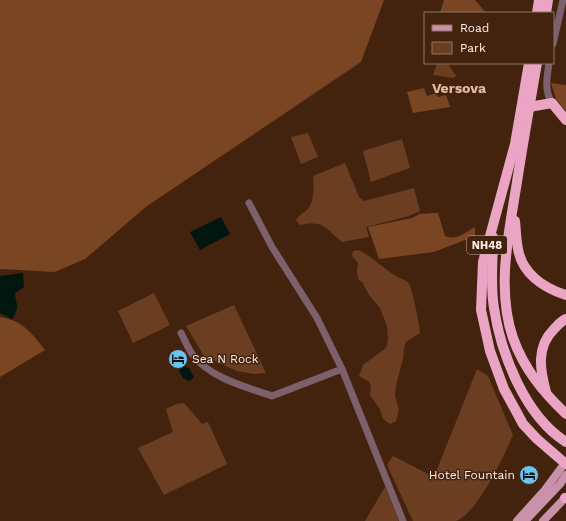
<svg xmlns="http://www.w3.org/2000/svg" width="566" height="521" font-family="'Work Sans',sans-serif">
	<rect width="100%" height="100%" fill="#44230e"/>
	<g fill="#6c3e21">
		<path d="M 437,64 L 449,65 L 456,76 L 453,78 L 433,75 Z"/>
		<path d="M 308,133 L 318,157 L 301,164 L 291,137 Z"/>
		<path d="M 402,139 L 410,168 L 371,182 L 363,151 Z"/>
		<path d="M 345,163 L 359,197 L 364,201 L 414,188 L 420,211 L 409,216 L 366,227 L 369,237 L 342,242 C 325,228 324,220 300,225 L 296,220 C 299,214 307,212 310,206 C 314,199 314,185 313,176 Z"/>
		<path d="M 359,250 C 372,257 382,267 394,275 C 398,278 404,279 408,282 C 412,286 420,326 420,333 L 406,342 L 404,348 L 403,359 L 396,385 L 395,396 L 399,410 L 396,421 L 390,424 L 383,419 L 380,409 L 370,395 L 371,385 L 368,381 L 359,376 L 363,365 L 386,348 L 388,340 L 387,326 L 380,308 L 369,295 L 363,283 L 358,279 L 357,272 L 358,263 L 352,256 L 353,251 Z"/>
		<path d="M 154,293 L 170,325 L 133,343 L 118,311 Z"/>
		<path d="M 234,305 L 266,373 L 254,374 L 237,371 L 204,356 L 186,326 Z"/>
		<path d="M 477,369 L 488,376 L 513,435 C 505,454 477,514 456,521 C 448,521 423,521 413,521 L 387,465 L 393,456 L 434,477 Z"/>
		<path d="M 184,403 L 202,424 L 208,422 L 227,464 L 164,495 L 138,448 L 173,432 L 166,409 L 176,404 Z"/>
		<path d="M 385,487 L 399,521 L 365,521 Z"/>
	</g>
	<g fill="#7a4523">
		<path d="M 0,0 L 384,0 L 361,62 L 147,206 L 85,259 L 55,272 L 0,269 Z"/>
		<path d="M 444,0 L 475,0 L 486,13 L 440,13 Z"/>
		<path d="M 551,83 L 566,85 L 566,111 L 556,99 Z"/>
		<path d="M 424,88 L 427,96 L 436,93 L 438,97 L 446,95 L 450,107 L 413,113 L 407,92 Z"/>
		<path d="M 435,213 L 438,213 L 445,236 C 456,241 466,232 475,227 L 475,236 L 434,252 L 379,259 L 368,227 L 412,218 L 420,214 Z"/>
		<path d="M 0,317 C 23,321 31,332 45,350 L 0,377 Z"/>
	</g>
	<g fill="#00160f">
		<path d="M 221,217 L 230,234 L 200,250 L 190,232 Z"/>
		<path d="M 23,273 L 24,287 L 15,293 C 16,307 21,305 12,319 L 0,313 L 0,276 Z"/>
		<path d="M 182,366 L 189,368 L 194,377 L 189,381 L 183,378 L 179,371 Z"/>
	</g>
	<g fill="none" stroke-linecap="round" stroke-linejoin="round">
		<g stroke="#7c606c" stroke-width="7">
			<path d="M 553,44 L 563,0"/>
			<path d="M 549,63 C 547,78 544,90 552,103"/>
			<path d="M 249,203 L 272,247 L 317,318 L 342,369 L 403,521"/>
			<path d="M 181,333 C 185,340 188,349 193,355 C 210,378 246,387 272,396 L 342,369"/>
		</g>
		<g stroke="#ca92aa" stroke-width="8">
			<path d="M 517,521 L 545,490 L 565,463"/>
			<path d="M 525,521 L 560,484 L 566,475"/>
			<path d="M 543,521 L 566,497"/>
		</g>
		<g stroke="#e9a5c3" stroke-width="10">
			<path d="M 537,13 L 539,0"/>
			<path d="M 546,13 L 548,0"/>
			<path d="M 529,63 L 515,144 L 483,262 L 481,310 L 490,351 L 504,389 L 523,424 L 537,439 L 566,464"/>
			<path d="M 537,63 C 530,103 523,143 517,182 C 509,232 496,289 513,338 C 524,369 543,392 566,414"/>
			<path d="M 529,107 L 552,103 L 566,120"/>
			<path d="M 515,221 C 516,230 516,240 518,249 C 522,273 543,288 566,295"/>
			<path d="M 493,237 C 493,260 490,285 494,308 C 501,354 525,416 566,442"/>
			<path d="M 546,392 C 540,370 536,347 554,329 C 558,325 561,321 566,319"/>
			<path d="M 565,498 L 566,498"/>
		</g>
	</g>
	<defs>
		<g id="hotel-disc" transform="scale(1)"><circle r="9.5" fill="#68c4f0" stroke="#44230e"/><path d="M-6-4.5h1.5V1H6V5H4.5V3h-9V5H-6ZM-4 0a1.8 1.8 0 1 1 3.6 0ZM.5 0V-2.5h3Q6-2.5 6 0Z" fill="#111"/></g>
	</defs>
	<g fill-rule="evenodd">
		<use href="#hotel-disc" x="178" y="359"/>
		<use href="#hotel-disc" x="529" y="475"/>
	</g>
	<g text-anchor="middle" stroke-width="3" stroke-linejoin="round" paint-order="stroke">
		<rect fill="#44230e" stroke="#c6b2a7" stroke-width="1" x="467" y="236" width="40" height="18" rx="3"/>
		<g font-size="11" font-weight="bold" fill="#fef0e9">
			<text x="487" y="249">NH48</text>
		</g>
		<g font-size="12" fill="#fef0e9" stroke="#44230e" text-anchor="start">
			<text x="192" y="363">Sea N Rock</text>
			<text x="515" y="479" text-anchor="end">Hotel Fountain</text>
		</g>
		<g font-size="14" font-weight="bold" fill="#e3b9a1" stroke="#44230e">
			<text x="459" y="93">Versova</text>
		</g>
	</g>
	<rect x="424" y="12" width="130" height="52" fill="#44230e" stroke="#8e7566"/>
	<rect x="432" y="25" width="20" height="6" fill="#ca92aa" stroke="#8e7566"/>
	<text x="460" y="32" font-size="12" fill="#fef0e9">Road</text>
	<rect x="432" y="42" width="20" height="12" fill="#6c3e21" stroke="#8e7566"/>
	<text x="460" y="52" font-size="12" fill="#fef0e9">Park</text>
</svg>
